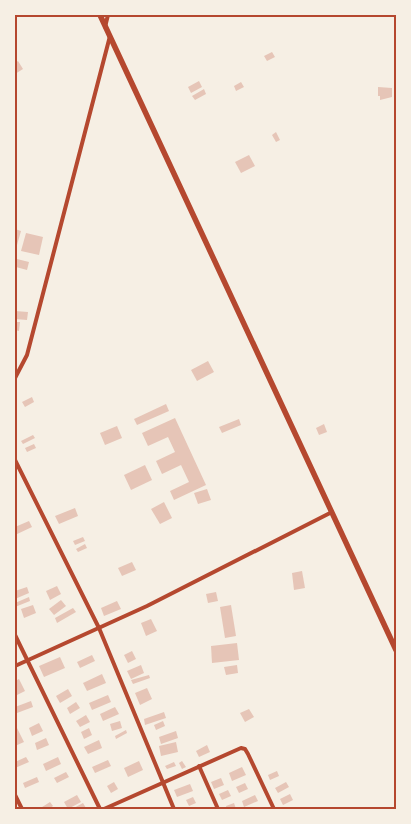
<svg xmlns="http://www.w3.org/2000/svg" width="411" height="824" font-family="Merriweather,serif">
	<rect width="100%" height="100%" fill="#f6efe4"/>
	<g fill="#e6c5b7">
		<path d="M 272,52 L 275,57 L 267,61 L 264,56 Z"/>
		<path d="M 18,61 L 23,69 L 15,74 L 15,63 Z"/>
		<path d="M 199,81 L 202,87 L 191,93 L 188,87 Z"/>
		<path d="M 241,82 L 244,87 L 236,91 L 234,86 Z"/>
		<path d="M 378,87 L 392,88 L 392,97 L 380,100 L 380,96 L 378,96 Z"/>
		<path d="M 204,89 L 206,94 L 195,100 L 192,96 Z"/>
		<path d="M 276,132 L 280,140 L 276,142 L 272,135 Z"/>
		<path d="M 249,155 L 255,166 L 241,173 L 235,162 Z"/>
		<path d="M 15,229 L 21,231 L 17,245 L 15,245 Z"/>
		<path d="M 26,233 L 43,237 L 39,255 L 21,251 Z"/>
		<path d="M 17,259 L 29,262 L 27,270 L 16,267 Z"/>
		<path d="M 15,311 L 28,312 L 27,320 L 15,319 Z"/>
		<path d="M 15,322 L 20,322 L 19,331 L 15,330 Z"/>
		<path d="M 208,361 L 214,372 L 197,381 L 191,370 Z"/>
		<path d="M 32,397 L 34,402 L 25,407 L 22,402 Z"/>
		<path d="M 166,404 L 169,411 L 137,425 L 134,419 Z"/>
		<path d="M 175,418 L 206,485 L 174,500 L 170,491 L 189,482 L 181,465 L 162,474 L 156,461 L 175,452 L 168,437 L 148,446 L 142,433 Z"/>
		<path d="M 239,419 L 241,425 L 222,433 L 219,427 Z"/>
		<path d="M 324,424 L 327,432 L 319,435 L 316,428 Z"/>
		<path d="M 117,426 L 122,438 L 105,445 L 100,433 Z"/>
		<path d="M 33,435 L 35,438 L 23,444 L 21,441 Z"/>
		<path d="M 34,444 L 36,448 L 27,452 L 25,448 Z"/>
		<path d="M 145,465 L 152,480 L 131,490 L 124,475 Z"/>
		<path d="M 207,489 L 211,500 L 198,504 L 194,493 Z"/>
		<path d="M 164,502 L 172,518 L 160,524 L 151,509 Z"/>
		<path d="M 75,508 L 78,516 L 59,524 L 55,516 Z"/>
		<path d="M 29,521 L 32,527 L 15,535 L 15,527 Z"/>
		<path d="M 83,537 L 85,541 L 75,545 L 73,541 Z"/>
		<path d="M 85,544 L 87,548 L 78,552 L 76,549 Z"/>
		<path d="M 132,562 L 136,570 L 122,576 L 118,568 Z"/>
		<path d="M 302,571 L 305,588 L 294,590 L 292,573 Z"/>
		<path d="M 57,586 L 61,594 L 50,600 L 46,591 Z"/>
		<path d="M 27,587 L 29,593 L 15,599 L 15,591 Z"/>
		<path d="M 216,592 L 218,601 L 208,603 L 206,594 Z"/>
		<path d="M 29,597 L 30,601 L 15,607 L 15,603 Z"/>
		<path d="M 61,600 L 66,606 L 54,615 L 49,609 Z"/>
		<path d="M 117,601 L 121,609 L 104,616 L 101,608 Z"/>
		<path d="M 33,605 L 36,613 L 24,618 L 21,609 Z"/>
		<path d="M 231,605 L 236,636 L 225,638 L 220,607 Z"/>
		<path d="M 73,608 L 76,612 L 57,623 L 55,618 Z"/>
		<path d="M 151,619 L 157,631 L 146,636 L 141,623 Z"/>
		<path d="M 237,643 L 239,660 L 212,663 L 211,646 Z"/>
		<path d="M 132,651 L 136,659 L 128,663 L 124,655 Z"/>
		<path d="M 92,655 L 95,661 L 80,668 L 77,662 Z"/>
		<path d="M 60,657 L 65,668 L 44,677 L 39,666 Z"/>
		<path d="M 141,665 L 144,673 L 131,679 L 127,671 Z"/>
		<path d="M 237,665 L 238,673 L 226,675 L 224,667 Z"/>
		<path d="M 102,674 L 106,683 L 87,691 L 83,683 Z"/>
		<path d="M 149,675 L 150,678 L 133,684 L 131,680 Z"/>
		<path d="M 19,679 L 25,691 L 15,696 L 15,681 Z"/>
		<path d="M 147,688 L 152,699 L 140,705 L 135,693 Z"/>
		<path d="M 68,689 L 72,696 L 60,703 L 56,696 Z"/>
		<path d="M 108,695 L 111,702 L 92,710 L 89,703 Z"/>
		<path d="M 31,701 L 33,707 L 17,713 L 15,707 Z"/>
		<path d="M 76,702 L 80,708 L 70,714 L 67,708 Z"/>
		<path d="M 115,707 L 119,714 L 103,721 L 100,714 Z"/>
		<path d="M 249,709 L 254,717 L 245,722 L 240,713 Z"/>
		<path d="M 164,712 L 166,718 L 145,725 L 144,719 Z"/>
		<path d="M 86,715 L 90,722 L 80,727 L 76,721 Z"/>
		<path d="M 120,721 L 122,728 L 112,731 L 110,724 Z"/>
		<path d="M 163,721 L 165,726 L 156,730 L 154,725 Z"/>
		<path d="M 39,723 L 43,731 L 32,736 L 29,728 Z"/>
		<path d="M 17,728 L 24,742 L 15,746 L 15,729 Z"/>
		<path d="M 89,728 L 92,735 L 84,739 L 81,732 Z"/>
		<path d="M 126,730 L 127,733 L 116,739 L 115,736 Z"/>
		<path d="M 176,731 L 178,738 L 161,744 L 159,737 Z"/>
		<path d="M 46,738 L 49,745 L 37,750 L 35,743 Z"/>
		<path d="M 99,740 L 102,748 L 88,754 L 84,747 Z"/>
		<path d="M 176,742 L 178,752 L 161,756 L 159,746 Z"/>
		<path d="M 207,745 L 210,752 L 199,757 L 196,751 Z"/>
		<path d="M 26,757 L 29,762 L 15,768 L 15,762 Z"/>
		<path d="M 58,757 L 61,764 L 46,771 L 43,764 Z"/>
		<path d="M 108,760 L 111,766 L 95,773 L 92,767 Z"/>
		<path d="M 139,761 L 143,770 L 128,777 L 124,768 Z"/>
		<path d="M 182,761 L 186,767 L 182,769 L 179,763 Z"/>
		<path d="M 174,762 L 176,766 L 167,769 L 165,766 Z"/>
		<path d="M 242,767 L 246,775 L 232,781 L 229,773 Z"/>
		<path d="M 277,771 L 279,776 L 270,780 L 268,775 Z"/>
		<path d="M 66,772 L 69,777 L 57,783 L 54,778 Z"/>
		<path d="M 37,777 L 39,782 L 25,788 L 23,783 Z"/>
		<path d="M 221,778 L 224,785 L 214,789 L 211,782 Z"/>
		<path d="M 114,782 L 118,789 L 111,793 L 107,786 Z"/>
		<path d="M 286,782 L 289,787 L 278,793 L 275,788 Z"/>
		<path d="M 245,783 L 248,789 L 239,793 L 236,787 Z"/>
		<path d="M 190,784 L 193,791 L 177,797 L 174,790 Z"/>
		<path d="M 228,790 L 231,796 L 222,800 L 219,794 Z"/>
		<path d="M 290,794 L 293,800 L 283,805 L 280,799 Z"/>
		<path d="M 77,795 L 81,802 L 68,809 L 64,802 Z"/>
		<path d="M 255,795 L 258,801 L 244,807 L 242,801 Z"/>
		<path d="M 193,797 L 196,803 L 189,806 L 186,800 Z"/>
		<path d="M 50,802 L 53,806 L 49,809 L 39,809 Z"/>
		<path d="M 83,803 L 86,808 L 84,809 L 72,809 Z"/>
		<path d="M 234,803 L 236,809 L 227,809 L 226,806 Z"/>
	</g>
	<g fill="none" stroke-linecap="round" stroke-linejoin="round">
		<g stroke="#b5482f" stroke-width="4">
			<path d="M 105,27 L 108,15"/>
			<path d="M 15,378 L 27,355 L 110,36"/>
			<path d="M 15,460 L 99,628 L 174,809"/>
			<path d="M 15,635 L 100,809"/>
			<path d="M 15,666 L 147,606 L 332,512"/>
			<path d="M 199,766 L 218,809"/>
			<path d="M 15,795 L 22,809"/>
			<path d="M 104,809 L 241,748 L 245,749 L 248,754 L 274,809"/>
		</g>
		<path stroke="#b5482f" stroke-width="5.5" d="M 100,15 L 396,650"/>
	</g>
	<rect width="411" height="824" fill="none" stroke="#f6efe4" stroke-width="32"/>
	<rect x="16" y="16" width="379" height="792" fill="none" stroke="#b5482f" stroke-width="2"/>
</svg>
